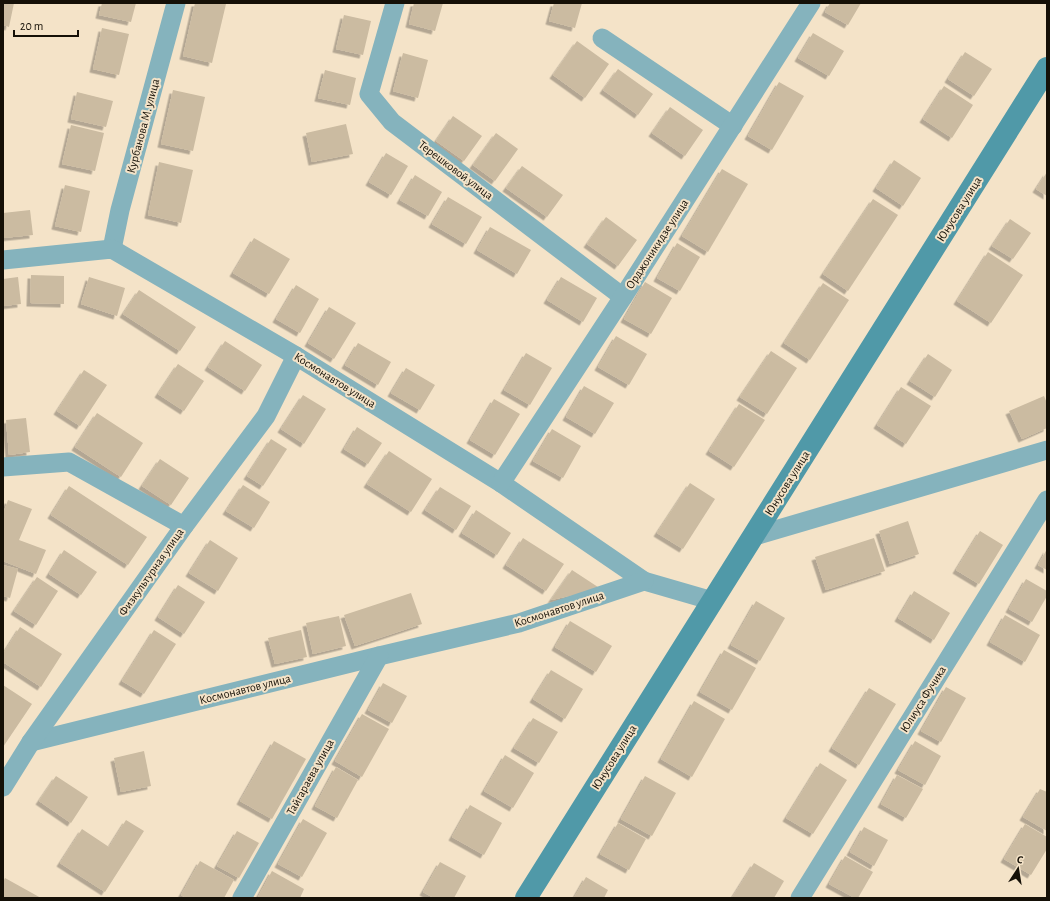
<svg xmlns="http://www.w3.org/2000/svg" width="1050" height="901" font-family="'Alegreya Sans',sans-serif">
	<defs>
		<filter id="shadow"><feDropShadow dx="-3.5" dy="3.5" stdDeviation="0" flood-color="#0004"/></filter>
	</defs>
	<rect width="100%" height="100%" fill="#f4e3c8"/>
	<g fill="#cbbba1" filter="url(#shadow)">
		<path d="M 3,3 L 14,3 L 9,27 L 3,25 Z"/>
		<path d="M 102,3 L 136,3 L 131,22 L 99,15 Z"/>
		<path d="M 195,3 L 226,4 L 212,63 L 183,56 Z"/>
		<path d="M 414,3 L 443,3 L 435,31 L 409,24 Z"/>
		<path d="M 554,3 L 582,3 L 575,28 L 549,21 Z"/>
		<path d="M 830,3 L 861,3 L 848,25 L 825,12 Z"/>
		<path d="M 344,15 L 371,21 L 363,55 L 336,49 Z"/>
		<path d="M 102,28 L 129,34 L 119,75 L 93,69 Z"/>
		<path d="M 813,33 L 844,51 L 829,76 L 798,58 Z"/>
		<path d="M 577,41 L 609,64 L 585,98 L 553,75 Z"/>
		<path d="M 965,52 L 992,69 L 974,96 L 948,79 Z"/>
		<path d="M 403,53 L 428,60 L 418,98 L 393,91 Z"/>
		<path d="M 618,69 L 653,94 L 638,115 L 603,90 Z"/>
		<path d="M 325,70 L 356,78 L 350,105 L 318,98 Z"/>
		<path d="M 779,82 L 804,96 L 772,150 L 748,136 Z"/>
		<path d="M 944,86 L 973,105 L 952,138 L 923,119 Z"/>
		<path d="M 173,90 L 205,97 L 193,151 L 161,144 Z"/>
		<path d="M 77,92 L 113,101 L 106,127 L 71,119 Z"/>
		<path d="M 670,107 L 703,130 L 685,156 L 652,133 Z"/>
		<path d="M 453,116 L 482,136 L 464,161 L 436,141 Z"/>
		<path d="M 346,124 L 353,154 L 312,162 L 306,133 Z"/>
		<path d="M 71,125 L 104,133 L 95,171 L 62,164 Z"/>
		<path d="M 496,133 L 518,149 L 495,181 L 473,165 Z"/>
		<path d="M 386,153 L 408,166 L 391,195 L 369,182 Z"/>
		<path d="M 894,160 L 921,178 L 903,206 L 876,188 Z"/>
		<path d="M 159,162 L 193,170 L 181,223 L 148,215 Z"/>
		<path d="M 522,166 L 563,195 L 547,217 L 506,188 Z"/>
		<path d="M 722,169 L 748,184 L 708,252 L 682,236 Z"/>
		<path d="M 1047,172 L 1047,196 L 1036,189 Z"/>
		<path d="M 415,175 L 442,192 L 428,216 L 400,200 Z"/>
		<path d="M 65,185 L 90,191 L 81,232 L 55,226 Z"/>
		<path d="M 448,197 L 482,217 L 466,244 L 432,224 Z"/>
		<path d="M 873,199 L 898,215 L 848,291 L 823,274 Z"/>
		<path d="M 30,210 L 33,235 L 3,238 L 3,213 Z"/>
		<path d="M 606,217 L 637,240 L 618,266 L 587,244 Z"/>
		<path d="M 1010,219 L 1031,233 L 1013,259 L 992,246 Z"/>
		<path d="M 490,227 L 531,250 L 517,274 L 477,250 Z"/>
		<path d="M 254,238 L 290,259 L 269,294 L 233,273 Z"/>
		<path d="M 677,243 L 700,257 L 680,291 L 657,278 Z"/>
		<path d="M 988,252 L 1023,275 L 991,323 L 957,301 Z"/>
		<path d="M 31,275 L 64,276 L 64,304 L 30,303 Z"/>
		<path d="M 18,277 L 21,304 L 3,306 L 3,279 Z"/>
		<path d="M 89,277 L 125,288 L 117,316 L 81,304 Z"/>
		<path d="M 561,277 L 597,298 L 583,322 L 547,300 Z"/>
		<path d="M 645,282 L 672,298 L 651,334 L 624,319 Z"/>
		<path d="M 823,283 L 849,300 L 810,360 L 784,343 Z"/>
		<path d="M 296,285 L 319,299 L 300,333 L 276,319 Z"/>
		<path d="M 139,290 L 196,327 L 180,351 L 123,314 Z"/>
		<path d="M 329,307 L 356,323 L 334,359 L 308,343 Z"/>
		<path d="M 616,336 L 647,354 L 629,385 L 598,367 Z"/>
		<path d="M 225,341 L 262,365 L 245,391 L 208,367 Z"/>
		<path d="M 358,343 L 391,362 L 378,385 L 345,365 Z"/>
		<path d="M 771,351 L 797,368 L 767,414 L 740,397 Z"/>
		<path d="M 526,353 L 552,368 L 530,405 L 504,390 Z"/>
		<path d="M 928,354 L 952,370 L 935,397 L 910,381 Z"/>
		<path d="M 178,364 L 204,381 L 184,411 L 158,394 Z"/>
		<path d="M 406,368 L 435,385 L 420,410 L 391,393 Z"/>
		<path d="M 84,370 L 107,385 L 80,426 L 57,411 Z"/>
		<path d="M 584,386 L 614,403 L 595,434 L 566,417 Z"/>
		<path d="M 901,387 L 931,406 L 906,444 L 877,425 Z"/>
		<path d="M 303,395 L 326,409 L 304,444 L 281,429 Z"/>
		<path d="M 1044,396 L 1047,403 L 1047,428 L 1022,439 L 1009,411 Z"/>
		<path d="M 494,399 L 520,414 L 495,455 L 470,440 Z"/>
		<path d="M 739,404 L 765,420 L 734,467 L 709,451 Z"/>
		<path d="M 97,413 L 143,443 L 121,477 L 75,447 Z"/>
		<path d="M 26,418 L 30,452 L 9,455 L 6,420 Z"/>
		<path d="M 357,427 L 382,443 L 368,464 L 344,449 Z"/>
		<path d="M 552,429 L 581,446 L 563,478 L 533,461 Z"/>
		<path d="M 271,439 L 287,449 L 263,486 L 247,476 Z"/>
		<path d="M 389,451 L 432,479 L 411,512 L 367,484 Z"/>
		<path d="M 160,459 L 189,478 L 171,505 L 142,486 Z"/>
		<path d="M 690,483 L 715,499 L 683,549 L 657,533 Z"/>
		<path d="M 243,485 L 270,502 L 254,528 L 226,511 Z"/>
		<path d="M 69,486 L 147,537 L 128,565 L 51,515 Z"/>
		<path d="M 440,487 L 471,506 L 456,530 L 425,510 Z"/>
		<path d="M 8,500 L 32,509 L 19,540 L 46,550 L 36,574 L 3,561 L 3,514 Z"/>
		<path d="M 476,510 L 511,533 L 497,555 L 462,533 Z"/>
		<path d="M 908,521 L 919,554 L 890,564 L 879,531 Z"/>
		<path d="M 980,531 L 1003,545 L 979,584 L 956,570 Z"/>
		<path d="M 523,538 L 564,564 L 546,591 L 506,565 Z"/>
		<path d="M 874,538 L 885,571 L 826,590 L 815,557 Z"/>
		<path d="M 210,540 L 238,558 L 218,591 L 189,573 Z"/>
		<path d="M 1047,549 L 1047,570 L 1038,565 Z"/>
		<path d="M 64,550 L 97,572 L 81,595 L 49,574 Z"/>
		<path d="M 3,565 L 18,569 L 10,598 L 3,596 Z"/>
		<path d="M 572,570 L 601,589 L 551,600 Z"/>
		<path d="M 37,577 L 58,591 L 36,625 L 14,611 Z"/>
		<path d="M 1026,579 L 1047,591 L 1047,596 L 1032,622 L 1009,609 Z"/>
		<path d="M 178,585 L 205,602 L 184,634 L 158,617 Z"/>
		<path d="M 914,591 L 950,613 L 934,640 L 898,618 Z"/>
		<path d="M 411,593 L 422,624 L 355,646 L 344,615 Z"/>
		<path d="M 756,601 L 785,618 L 760,661 L 731,645 Z"/>
		<path d="M 1005,615 L 1040,635 L 1025,662 L 990,642 Z"/>
		<path d="M 339,616 L 346,646 L 313,654 L 306,623 Z"/>
		<path d="M 570,621 L 612,646 L 596,672 L 555,647 Z"/>
		<path d="M 20,627 L 62,654 L 41,687 L 3,662 L 3,654 Z"/>
		<path d="M 154,630 L 176,644 L 144,694 L 122,681 Z"/>
		<path d="M 301,630 L 307,657 L 275,664 L 268,638 Z"/>
		<path d="M 724,650 L 756,668 L 732,710 L 700,692 Z"/>
		<path d="M 551,670 L 583,689 L 565,719 L 533,699 Z"/>
		<path d="M 383,683 L 407,696 L 392,723 L 368,710 Z"/>
		<path d="M 3,685 L 32,704 L 3,747 Z"/>
		<path d="M 946,687 L 966,698 L 941,742 L 921,731 Z"/>
		<path d="M 869,688 L 896,704 L 859,765 L 832,748 Z"/>
		<path d="M 694,701 L 725,719 L 692,777 L 661,759 Z"/>
		<path d="M 362,714 L 389,729 L 362,777 L 335,761 Z"/>
		<path d="M 533,718 L 558,732 L 539,763 L 514,748 Z"/>
		<path d="M 274,741 L 306,759 L 272,819 L 240,801 Z"/>
		<path d="M 915,741 L 941,756 L 925,785 L 898,770 Z"/>
		<path d="M 144,751 L 151,786 L 121,792 L 114,758 Z"/>
		<path d="M 505,755 L 534,773 L 513,808 L 484,791 Z"/>
		<path d="M 820,763 L 847,780 L 813,834 L 786,818 Z"/>
		<path d="M 336,767 L 358,780 L 337,818 L 315,806 Z"/>
		<path d="M 897,775 L 923,789 L 906,818 L 881,804 Z"/>
		<path d="M 56,776 L 88,797 L 71,823 L 39,801 Z"/>
		<path d="M 645,776 L 676,793 L 652,836 L 621,819 Z"/>
		<path d="M 1040,789 L 1047,792 L 1047,831 L 1023,817 Z"/>
		<path d="M 470,805 L 502,823 L 484,855 L 452,837 Z"/>
		<path d="M 303,819 L 327,833 L 302,877 L 278,864 Z"/>
		<path d="M 126,820 L 144,831 L 105,892 L 60,863 L 82,829 L 109,847 Z"/>
		<path d="M 618,823 L 646,839 L 629,870 L 600,854 Z"/>
		<path d="M 1025,824 L 1047,837 L 1047,849 L 1031,875 L 1004,859 Z"/>
		<path d="M 864,827 L 888,840 L 874,866 L 850,852 Z"/>
		<path d="M 237,831 L 259,843 L 239,878 L 217,866 Z"/>
		<path d="M 845,856 L 873,872 L 858,898 L 855,898 L 829,884 Z"/>
		<path d="M 200,861 L 234,880 L 224,898 L 186,898 L 181,895 Z"/>
		<path d="M 440,862 L 466,876 L 454,898 L 434,898 L 423,892 Z"/>
		<path d="M 754,863 L 784,881 L 774,898 L 732,898 Z"/>
		<path d="M 272,871 L 304,889 L 300,898 L 258,897 Z"/>
		<path d="M 586,877 L 608,890 L 604,898 L 574,898 Z"/>
		<path d="M 5,878 L 41,898 L 3,898 L 3,882 Z"/>
	</g>
	<g fill="none" stroke-linecap="round" stroke-linejoin="round">
		<g stroke="#85b3bd" stroke-width="19">
			<path d="M 395,3 L 369,94 L 392,122 L 623,297"/>
			<path d="M 602,38 L 733,126"/>
			<path d="M 112,249 L 120,210 L 176,3"/>
			<path d="M 3,260 L 112,249 L 296,356 L 501,483 L 644,581 L 713,601"/>
			<path d="M 3,467 L 69,462 L 184,526"/>
			<path d="M 501,483 L 623,297 L 811,3"/>
			<path d="M 755,536 L 1047,450"/>
			<path d="M 31,742 L 379,656 L 519,623 L 644,581"/>
			<path d="M 3,787 L 31,742 L 184,526 L 266,416 L 296,356"/>
			<path d="M 242,898 L 379,656"/>
			<path d="M 800,898 L 1047,500"/>
		</g>
		<path stroke="#5099a8" stroke-width="22" d="M 526,898 L 1047,68"/>
	</g>
	<g text-anchor="middle" stroke-width="4" stroke-linejoin="round" paint-order="stroke">
		<g font-size="12" fill="#151007" stroke="#f4e3c8">
			<text transform="translate(143 126) rotate(-75)" y="4">Курбанова М. улица</text>
			<text transform="translate(456 170) rotate(37)" y="4">Терешковой улица</text>
			<text transform="translate(959 209) rotate(-58)" y="4">Юнусова улица</text>
			<text transform="translate(657 244) rotate(-57)" y="4">Орджоникидзе улица</text>
			<text transform="translate(335 380) rotate(32)" y="4">Космонавтов улица</text>
			<text transform="translate(787 483) rotate(-58)" y="4">Юнусова улица</text>
			<text transform="translate(151 572) rotate(-55)" y="4">Физкультурная улица</text>
			<text transform="translate(559 609) rotate(-18)" y="4">Космонавтов улица</text>
			<text transform="translate(245 689) rotate(-14)" y="4">Космонавтов улица</text>
			<text transform="translate(923 699) rotate(-58)" y="4">Юлиуса Фучика</text>
			<text transform="translate(614 757) rotate(-58)" y="4">Юнусова улица</text>
			<text transform="translate(310 777) rotate(-61)" y="4">Тайгараева улица</text>
		</g>
	</g>
	<rect width="1050" height="901" fill="none" stroke="#151007" stroke-width="8"/>
	<g transform="translate(1018 869) rotate(12)" stroke="#f4e3c8" stroke-width="3" paint-order="stroke">
	<path d="M0-3L7 15L0 10L-7 15Z" fill="#151007"/>
	<text y="-6" font-size="11" font-weight="bold" text-anchor="middle" fill="#151007">С</text>
	</g>
	<path d="M14 30v6h64v-6" fill="none" stroke="#151007" stroke-width="2"/>
	<text x="20" y="30" font-size="12" fill="#151007" stroke="#f4e3c8" stroke-width="3" paint-order="stroke">20 m</text>
</svg>
